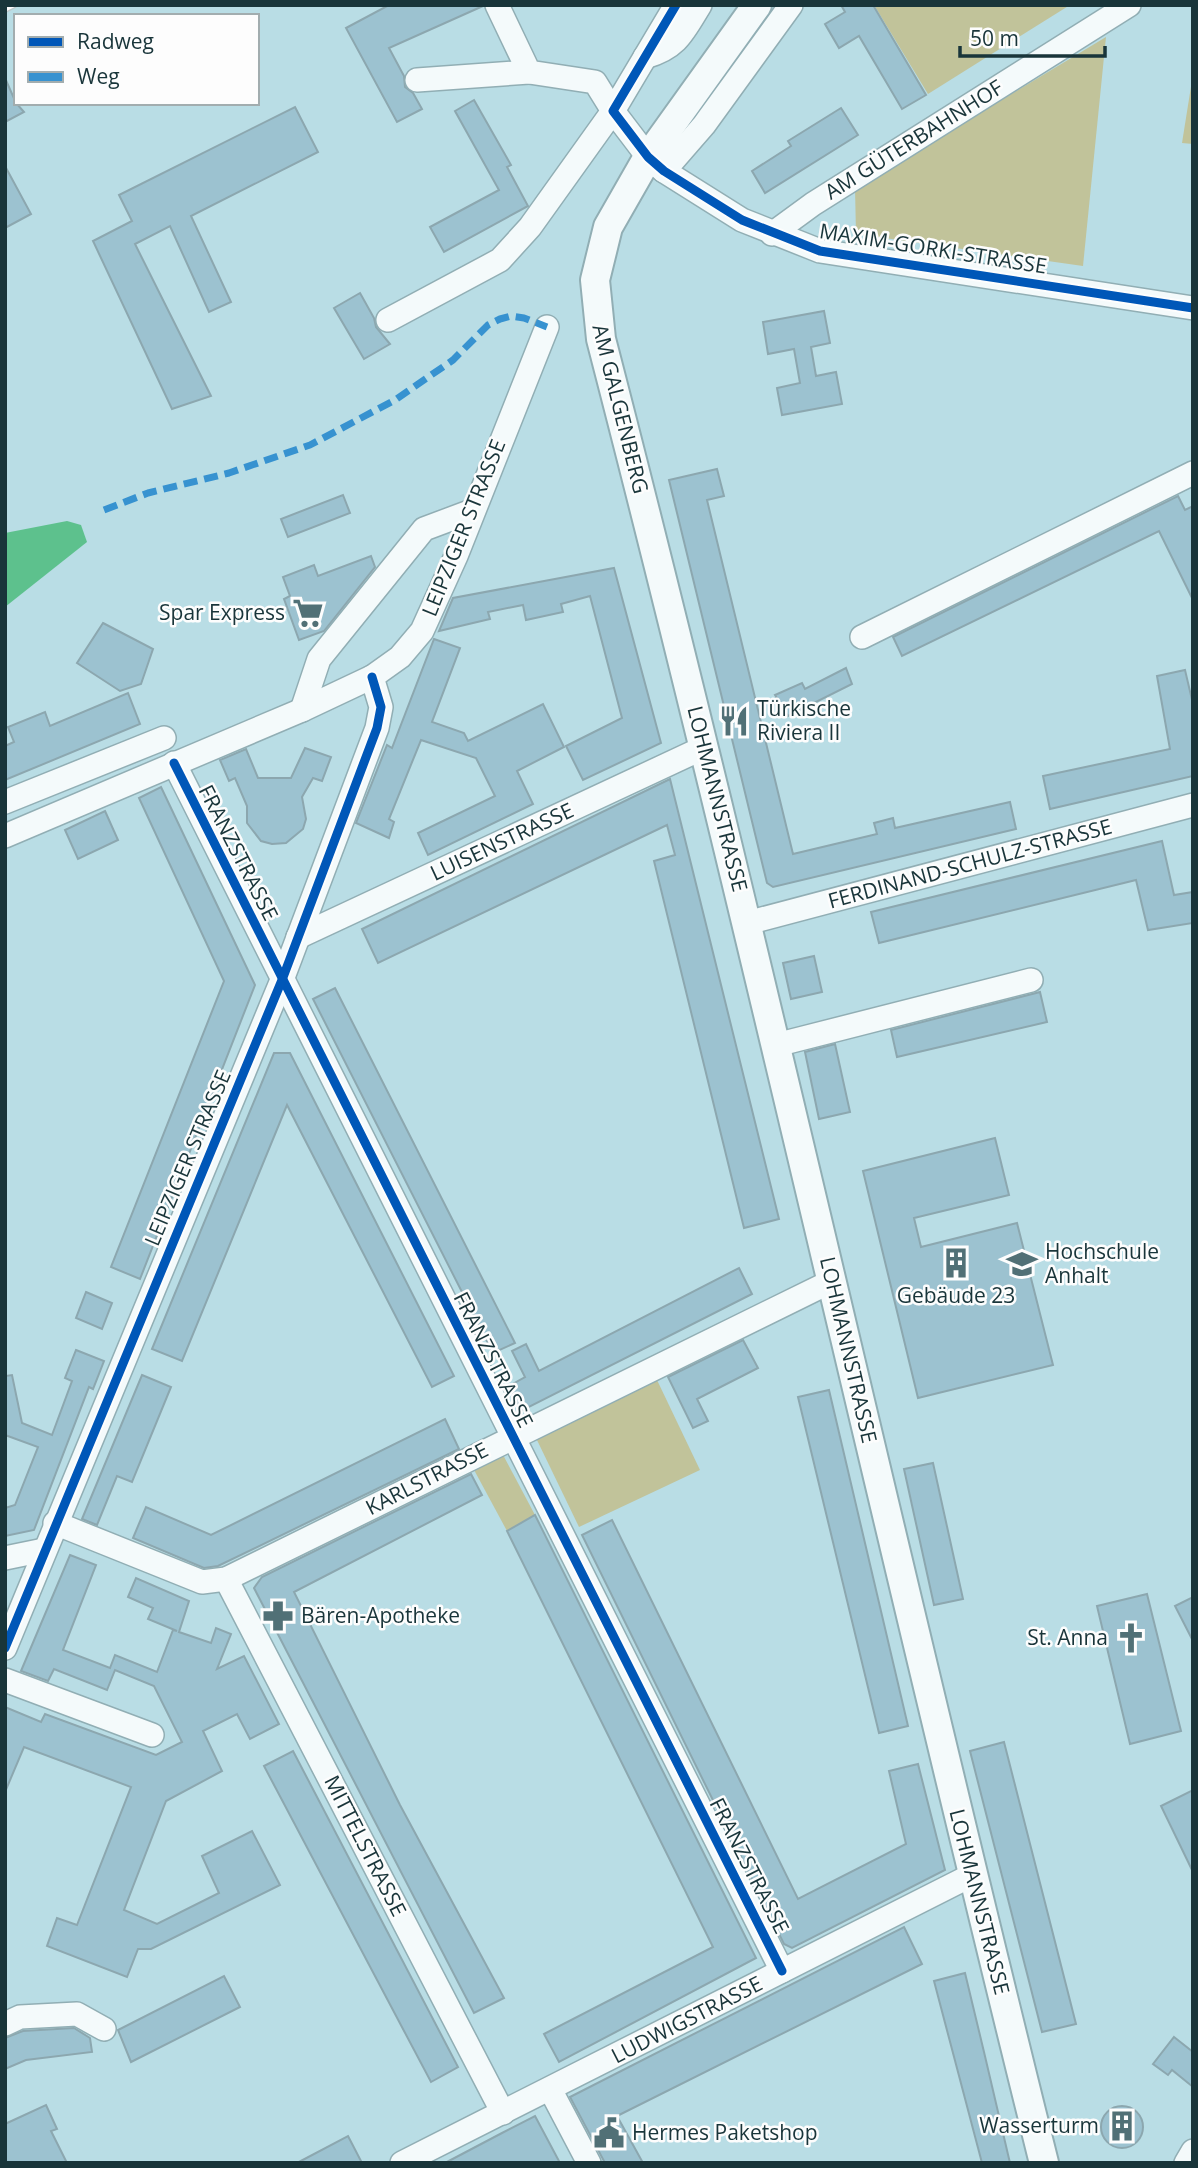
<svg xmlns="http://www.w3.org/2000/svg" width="1198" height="2168" font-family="'Open Sans',sans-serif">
	<rect width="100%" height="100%" fill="#b9dde5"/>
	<g fill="#c1c39a">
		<path d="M 874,5 L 1070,5 L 928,94 Z"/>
		<path d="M 1106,37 L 1083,266 L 856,234 L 855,188 Z"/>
		<path d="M 1193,74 L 1193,144 L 1182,143 Z"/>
		<path d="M 657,1380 L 700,1470 L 579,1527 L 536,1438 Z"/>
		<path d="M 502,1453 L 535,1515 L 507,1531 L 473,1468 Z"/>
	</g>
	<path fill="#5dc18d" d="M 67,521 L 81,525 L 87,542 L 5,607 L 5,533 Z"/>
	<g fill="#9cc2d0" stroke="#8ca7af" stroke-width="2">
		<path d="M 389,5 L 483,6 L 389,48 L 404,76 L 405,87 L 413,93 L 422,109 L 397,122 L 346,28 Z"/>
		<path d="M 841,5 L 873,5 L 926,95 L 902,109 L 859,36 L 839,48 L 825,24 L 845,12 Z"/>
		<path d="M 5,78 L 16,103 L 24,112 L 5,122 Z"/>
		<path d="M 474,100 L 511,165 L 507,167 L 528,206 L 444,252 L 430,227 L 499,190 L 455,111 Z"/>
		<path d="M 295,107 L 318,152 L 191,216 L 231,302 L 209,312 L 170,226 L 135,244 L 211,396 L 172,409 L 93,241 L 132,221 L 119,195 Z"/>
		<path d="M 841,108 L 858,135 L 765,193 L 752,171 L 791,146 L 788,141 Z"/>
		<path d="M 5,166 L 31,214 L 5,228 Z"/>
		<path d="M 360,293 L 374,318 L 376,327 L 390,344 L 364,359 L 334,308 Z"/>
		<path d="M 824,311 L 830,343 L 811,347 L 816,376 L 836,372 L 842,404 L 782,415 L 777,388 L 800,383 L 794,349 L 768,354 L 763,322 Z"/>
		<path d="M 717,469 L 724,496 L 707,500 L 793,854 L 877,834 L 874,823 L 893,818 L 895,828 L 1010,802 L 1016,829 L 773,887 L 767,883 L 669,480 Z"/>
		<path d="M 343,495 L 350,513 L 288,537 L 281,519 Z"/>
		<path d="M 1178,496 L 1185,510 L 1193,506 L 1193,600 L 1159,531 L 902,656 L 893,637 Z"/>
		<path d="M 371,556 L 375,567 L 324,631 L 299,640 L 284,599 L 290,596 L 283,577 L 314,565 L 318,576 Z"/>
		<path d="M 614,568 L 661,743 L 583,780 L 566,746 L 622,718 L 590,596 L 561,604 L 563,612 L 526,620 L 523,605 L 488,612 L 490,619 L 439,631 L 453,598 Z"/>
		<path d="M 103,623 L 153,649 L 141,684 L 120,691 L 77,663 Z"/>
		<path d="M 434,639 L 460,648 L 432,722 L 464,733 L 468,741 L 543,704 L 564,747 L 517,771 L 533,804 L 428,855 L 418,833 L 495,796 L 476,758 L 421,740 L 389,819 L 394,822 L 389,838 L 356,823 L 387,745 L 392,748 Z"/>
		<path d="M 846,668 L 852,684 L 788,716 L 775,695 L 802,683 L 805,689 Z"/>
		<path d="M 1185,670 L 1193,704 L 1193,776 L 1050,809 L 1043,776 L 1170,749 L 1157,676 Z"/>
		<path d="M 128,693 L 140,724 L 5,780 L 5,746 L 14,742 L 8,727 L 45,712 L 50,726 Z"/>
		<path d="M 305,748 L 331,757 L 322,781 L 313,778 L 302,797 L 306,819 L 303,829 L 286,843 L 272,844 L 261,841 L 247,823 L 247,806 L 235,778 L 229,781 L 220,760 L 246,749 L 258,778 L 291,778 Z"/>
		<path d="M 670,779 L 779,1219 L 744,1228 L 654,861 L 675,855 L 667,825 L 378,963 L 362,929 Z"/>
		<path d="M 161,787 L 255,985 L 140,1279 L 111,1267 L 224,981 L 139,798 Z"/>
		<path d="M 105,811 L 118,840 L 78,859 L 65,830 Z"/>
		<path d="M 1162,841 L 1174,895 L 1193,892 L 1193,923 L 1148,930 L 1136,880 L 879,943 L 871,912 Z"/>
		<path d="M 814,956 L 822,992 L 791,999 L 783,963 Z"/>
		<path d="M 335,988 L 515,1343 L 493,1353 L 313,999 Z"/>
		<path d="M 1040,992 L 1047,1022 L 897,1057 L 891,1030 Z"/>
		<path d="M 835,1044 L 850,1112 L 819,1119 L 805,1052 Z"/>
		<path d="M 274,1053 L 290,1053 L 454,1376 L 432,1387 L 287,1105 L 182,1361 L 152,1349 Z"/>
		<path d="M 995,1138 L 1009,1195 L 914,1218 L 921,1247 L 1017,1223 L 1053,1365 L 918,1398 L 863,1171 Z"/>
		<path d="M 739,1268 L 752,1294 L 521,1411 L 509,1386 L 525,1377 L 512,1351 L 526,1344 L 539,1371 Z"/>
		<path d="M 86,1292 L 112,1303 L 102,1329 L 76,1318 Z"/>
		<path d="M 743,1340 L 758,1368 L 697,1399 L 708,1421 L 693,1428 L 668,1377 Z"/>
		<path d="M 76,1350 L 104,1361 L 93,1389 L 89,1387 L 34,1530 L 5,1536 L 5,1508 L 15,1505 L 38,1447 L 5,1435 L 5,1376 L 12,1375 L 22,1423 L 52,1435 L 72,1381 L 65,1378 Z"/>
		<path d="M 142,1375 L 171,1387 L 132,1482 L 117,1476 L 97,1525 L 82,1519 Z"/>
		<path d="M 829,1390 L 908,1726 L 879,1733 L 798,1397 Z"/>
		<path d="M 445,1419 L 459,1449 L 218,1566 L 204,1568 L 133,1538 L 146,1507 L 211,1535 Z"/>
		<path d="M 933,1463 L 963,1599 L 934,1605 L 904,1469 Z"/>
		<path d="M 471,1474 L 482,1495 L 294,1592 L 400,1805 L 504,1998 L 474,2013 L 254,1588 L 262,1577 Z"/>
		<path d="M 535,1515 L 756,1958 L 559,2062 L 544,2034 L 713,1947 L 507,1531 Z"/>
		<path d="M 612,1520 L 798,1899 L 906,1844 L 889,1771 L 918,1764 L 945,1870 L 792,1948 L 784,1944 L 582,1535 Z"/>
		<path d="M 70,1555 L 96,1565 L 63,1650 L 110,1668 L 115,1655 L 157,1672 L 173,1630 L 177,1631 L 148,1619 L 153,1608 L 128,1597 L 136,1578 L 189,1601 L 179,1632 L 211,1643 L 216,1628 L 231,1634 L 217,1669 L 244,1656 L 279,1724 L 250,1739 L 237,1714 L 203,1731 L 222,1771 L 166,1801 L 124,1910 L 157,1924 L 219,1893 L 202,1856 L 252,1831 L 280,1885 L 151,1949 L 138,1949 L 127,1977 L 47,1946 L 57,1918 L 77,1925 L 131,1787 L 24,1747 L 5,1792 L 5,1707 L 41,1722 L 45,1714 L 156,1755 L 182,1742 L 154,1686 L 115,1670 L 107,1690 L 54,1669 L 48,1681 L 21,1671 Z"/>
		<path d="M 1147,1594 L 1181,1731 L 1130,1744 L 1097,1606 Z"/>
		<path d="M 1193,1597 L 1193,1641 L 1175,1606 Z"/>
		<path d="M 1004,1742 L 1076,2024 L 1042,2032 L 970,1751 Z"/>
		<path d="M 293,1751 L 458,2067 L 431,2082 L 264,1766 Z"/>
		<path d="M 1193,1790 L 1193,1872 L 1161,1806 Z"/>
		<path d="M 904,1927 L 922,1964 L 617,2116 L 643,2163 L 605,2163 L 570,2097 Z"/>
		<path d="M 965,1973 L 984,2052 L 1010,2163 L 982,2163 L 934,1981 Z"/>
		<path d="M 224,1976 L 240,2007 L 131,2062 L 118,2030 Z"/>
		<path d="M 74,2028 L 90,2038 L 92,2052 L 26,2060 L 5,2069 L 5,2038 L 23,2031 Z"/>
		<path d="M 1174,2037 L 1193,2052 L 1193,2087 L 1172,2070 L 1168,2075 L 1153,2064 Z"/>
		<path d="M 46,2105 L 57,2129 L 51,2131 L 67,2163 L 5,2163 L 5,2124 Z"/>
		<circle cx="1122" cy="2127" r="21"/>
		<path d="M 535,2116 L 560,2163 L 445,2163 L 502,2133 Z"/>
		<path d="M 348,2136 L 362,2163 L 297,2163 Z"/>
	</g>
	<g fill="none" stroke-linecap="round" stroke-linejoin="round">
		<g stroke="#91aeb4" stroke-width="26">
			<g id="minor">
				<path d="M 676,5 L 613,111 L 648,157 L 664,171 L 742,220 L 820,251 L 1193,308"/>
				<path d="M 645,57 C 677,48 683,33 700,5"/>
				<path d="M 417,80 L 529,72"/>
				<path d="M 664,171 L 704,125 L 791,5"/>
				<path d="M 772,234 L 813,204 L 1129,5"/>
				<path d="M 388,320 L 500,260 L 530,227 L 613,111 L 595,82 L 529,72 L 497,5"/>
				<path d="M 862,637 L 1193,473"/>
				<path d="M 302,710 L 319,659 L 424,529 L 472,511"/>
				<path d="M 174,763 L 782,1971"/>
				<path d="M 5,802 L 164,738"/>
				<path d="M 5,836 L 302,710 L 372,677 L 400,657 L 422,631 L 456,556 L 547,327"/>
				<path d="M 747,923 L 1193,805"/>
				<path d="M 298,937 L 705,747"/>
				<path d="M 776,1045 L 1031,980"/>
				<path d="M 55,1523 L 202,1582 L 226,1579 L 832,1281"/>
				<path d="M 5,1558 L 44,1550"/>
				<path d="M 226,1579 L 503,2113"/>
				<path d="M 5,1648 L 282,980 L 377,728 L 381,707 L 372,677"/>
				<path d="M 5,1680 L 152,1735"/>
				<path d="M 5,2024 L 20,2017 L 77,2014 L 104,2029"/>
				<path d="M 550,2089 L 589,2163"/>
				<path d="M 402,2163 L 972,1875"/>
				<path d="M 1186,2163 L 1193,2151"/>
			</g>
		</g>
		<g stroke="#91aeb4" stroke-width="32">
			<path id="major" d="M 757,5 L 648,157 L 608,227 L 595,280 L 601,339 C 758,945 892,1556 1044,2163"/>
		</g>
		<use href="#minor" stroke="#f4fafb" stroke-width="23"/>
		<use href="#major" stroke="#f4fafb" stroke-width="28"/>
		<g stroke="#bfc9cb" stroke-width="8">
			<path id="rail" d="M 5,9 L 13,5"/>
		</g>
		<use href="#rail" stroke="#fdfdfd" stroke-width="5" stroke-dasharray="16" stroke-linecap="butt"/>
		<path stroke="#3792d0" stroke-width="7" stroke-dasharray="14 7" stroke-linecap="butt" d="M 104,510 L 148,493 L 229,473 L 310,445 L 395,400 L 453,360 L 488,325 L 500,319 L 511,316 L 524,318 L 547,327"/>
		<g stroke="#fdfdfd" stroke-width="13">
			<g id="cycleway">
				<path d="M 676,5 L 613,111 L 648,157 L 664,171 L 742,220 L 820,251 L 1193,308"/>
				<path d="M 174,763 L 782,1971"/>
				<path d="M 5,1648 L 282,980 L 377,728 L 381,707 L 372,677"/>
			</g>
		</g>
		<use href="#cycleway" stroke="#0057b8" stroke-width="9"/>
	</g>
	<defs>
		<g id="supermarket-bare" transform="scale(2.415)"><path d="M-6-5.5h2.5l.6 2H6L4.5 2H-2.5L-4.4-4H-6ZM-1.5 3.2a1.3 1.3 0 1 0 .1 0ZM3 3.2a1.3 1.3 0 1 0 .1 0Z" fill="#517076" stroke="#fdfdfd" stroke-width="2.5" paint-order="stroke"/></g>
		<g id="restaurant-bare" transform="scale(2.415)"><path d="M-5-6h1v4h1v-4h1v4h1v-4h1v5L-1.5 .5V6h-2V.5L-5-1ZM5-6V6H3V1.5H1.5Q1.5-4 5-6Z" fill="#517076" stroke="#fdfdfd" stroke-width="2.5" paint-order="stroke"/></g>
		<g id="building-bare" transform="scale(2.415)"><path d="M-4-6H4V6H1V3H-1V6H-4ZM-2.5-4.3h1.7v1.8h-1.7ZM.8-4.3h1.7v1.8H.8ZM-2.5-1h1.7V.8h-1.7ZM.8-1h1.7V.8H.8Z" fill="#517076" stroke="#fdfdfd" stroke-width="2.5" paint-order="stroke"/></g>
		<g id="university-bare" transform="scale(2.415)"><path d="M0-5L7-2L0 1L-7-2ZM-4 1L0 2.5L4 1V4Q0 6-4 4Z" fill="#517076" stroke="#fdfdfd" stroke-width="2.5" paint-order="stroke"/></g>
		<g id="pharmacy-bare" transform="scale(2.415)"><path d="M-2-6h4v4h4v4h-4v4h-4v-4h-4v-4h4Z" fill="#517076" stroke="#fdfdfd" stroke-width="2.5" paint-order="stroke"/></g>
		<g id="church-bare" transform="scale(2.415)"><path d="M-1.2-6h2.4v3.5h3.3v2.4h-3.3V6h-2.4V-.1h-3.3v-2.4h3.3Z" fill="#517076" stroke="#fdfdfd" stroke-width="2.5" paint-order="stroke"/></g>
		<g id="civic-bare" transform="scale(2.415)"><path d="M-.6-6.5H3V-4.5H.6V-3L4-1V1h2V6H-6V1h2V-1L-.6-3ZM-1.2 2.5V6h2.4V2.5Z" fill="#517076" stroke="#fdfdfd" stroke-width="2.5" paint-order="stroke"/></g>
	</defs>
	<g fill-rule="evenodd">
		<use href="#supermarket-bare" x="308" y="613"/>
		<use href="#restaurant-bare" x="734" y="721"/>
		<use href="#building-bare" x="956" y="1263"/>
		<use href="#university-bare" x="1022" y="1264"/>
		<use href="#pharmacy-bare" x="278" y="1616"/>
		<use href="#church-bare" x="1131" y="1638"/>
		<use href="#building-bare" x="1122" y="2126"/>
		<use href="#civic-bare" x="609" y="2133"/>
	</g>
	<g text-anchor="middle" stroke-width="5" stroke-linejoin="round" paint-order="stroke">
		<g font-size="21" fill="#19353a" stroke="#fdfdfd">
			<text transform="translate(914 140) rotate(-32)" y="7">AM GÜTERBAHNHOF</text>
			<text transform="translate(933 249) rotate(9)" y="7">MAXIM-GORKI-STRASSE</text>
			<text transform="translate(620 409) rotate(76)" y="7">AM GALGENBERG</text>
			<text transform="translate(464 528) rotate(-68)" y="7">LEIPZIGER STRASSE</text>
			<text transform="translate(717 799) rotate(76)" y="7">LOHMANNSTRASSE</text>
			<text transform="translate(502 842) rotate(-25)" y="7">LUISENSTRASSE</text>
			<text transform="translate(238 853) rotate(63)" y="7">FRANZSTRASSE</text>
			<text transform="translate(970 864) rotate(-15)" y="7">FERDINAND-SCHULZ-STRASSE</text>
			<text transform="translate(188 1158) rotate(-67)" y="7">LEIPZIGER STRASSE</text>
			<text transform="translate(848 1350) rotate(77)" y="7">LOHMANNSTRASSE</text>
			<text transform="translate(493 1360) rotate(63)" y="7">FRANZSTRASSE</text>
			<text transform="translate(427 1479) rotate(-27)" y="7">KARLSTRASSE</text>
			<text transform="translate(365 1846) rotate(63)" y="7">MITTELSTRASSE</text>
			<text transform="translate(749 1866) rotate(63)" y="7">FRANZSTRASSE</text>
			<text transform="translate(979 1902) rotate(76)" y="7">LOHMANNSTRASSE</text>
			<text transform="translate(687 2020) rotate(-27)" y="7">LUDWIGSTRASSE</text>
		</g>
		<g font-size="21" fill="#19353a" stroke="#fdfdfd" text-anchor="start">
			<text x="285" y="620" text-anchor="end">Spar Express</text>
			<text x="757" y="716">Türkische<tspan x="757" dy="24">Riviera II</tspan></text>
			<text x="1045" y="1259">Hochschule<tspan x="1045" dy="24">Anhalt</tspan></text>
			<text x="956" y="1303" text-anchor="middle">Gebäude 23</text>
			<text x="301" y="1623">Bären-Apotheke</text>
			<text x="1108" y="1645" text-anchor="end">St. Anna</text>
			<text x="1099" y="2133" text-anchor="end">Wasserturm</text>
			<text x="632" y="2140">Hermes Paketshop</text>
		</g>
	</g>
	<rect width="1198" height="2168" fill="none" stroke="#19353a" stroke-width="14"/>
	<rect x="14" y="14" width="245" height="91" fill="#fdfdfd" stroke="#a2adaf" stroke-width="2"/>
	<rect x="28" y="37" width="35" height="10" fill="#0057b8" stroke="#a2adaf" stroke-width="2"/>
	<text x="77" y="49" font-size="21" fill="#19353a">Radweg</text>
	<rect x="28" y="72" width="35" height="10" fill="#3792d0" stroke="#a2adaf" stroke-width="2"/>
	<text x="77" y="84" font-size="21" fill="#19353a">Weg</text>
	<path d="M960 46v10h145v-10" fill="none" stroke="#19353a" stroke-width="3.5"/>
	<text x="970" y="46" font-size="21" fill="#19353a" stroke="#fdfdfd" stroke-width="5" paint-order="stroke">50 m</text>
</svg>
